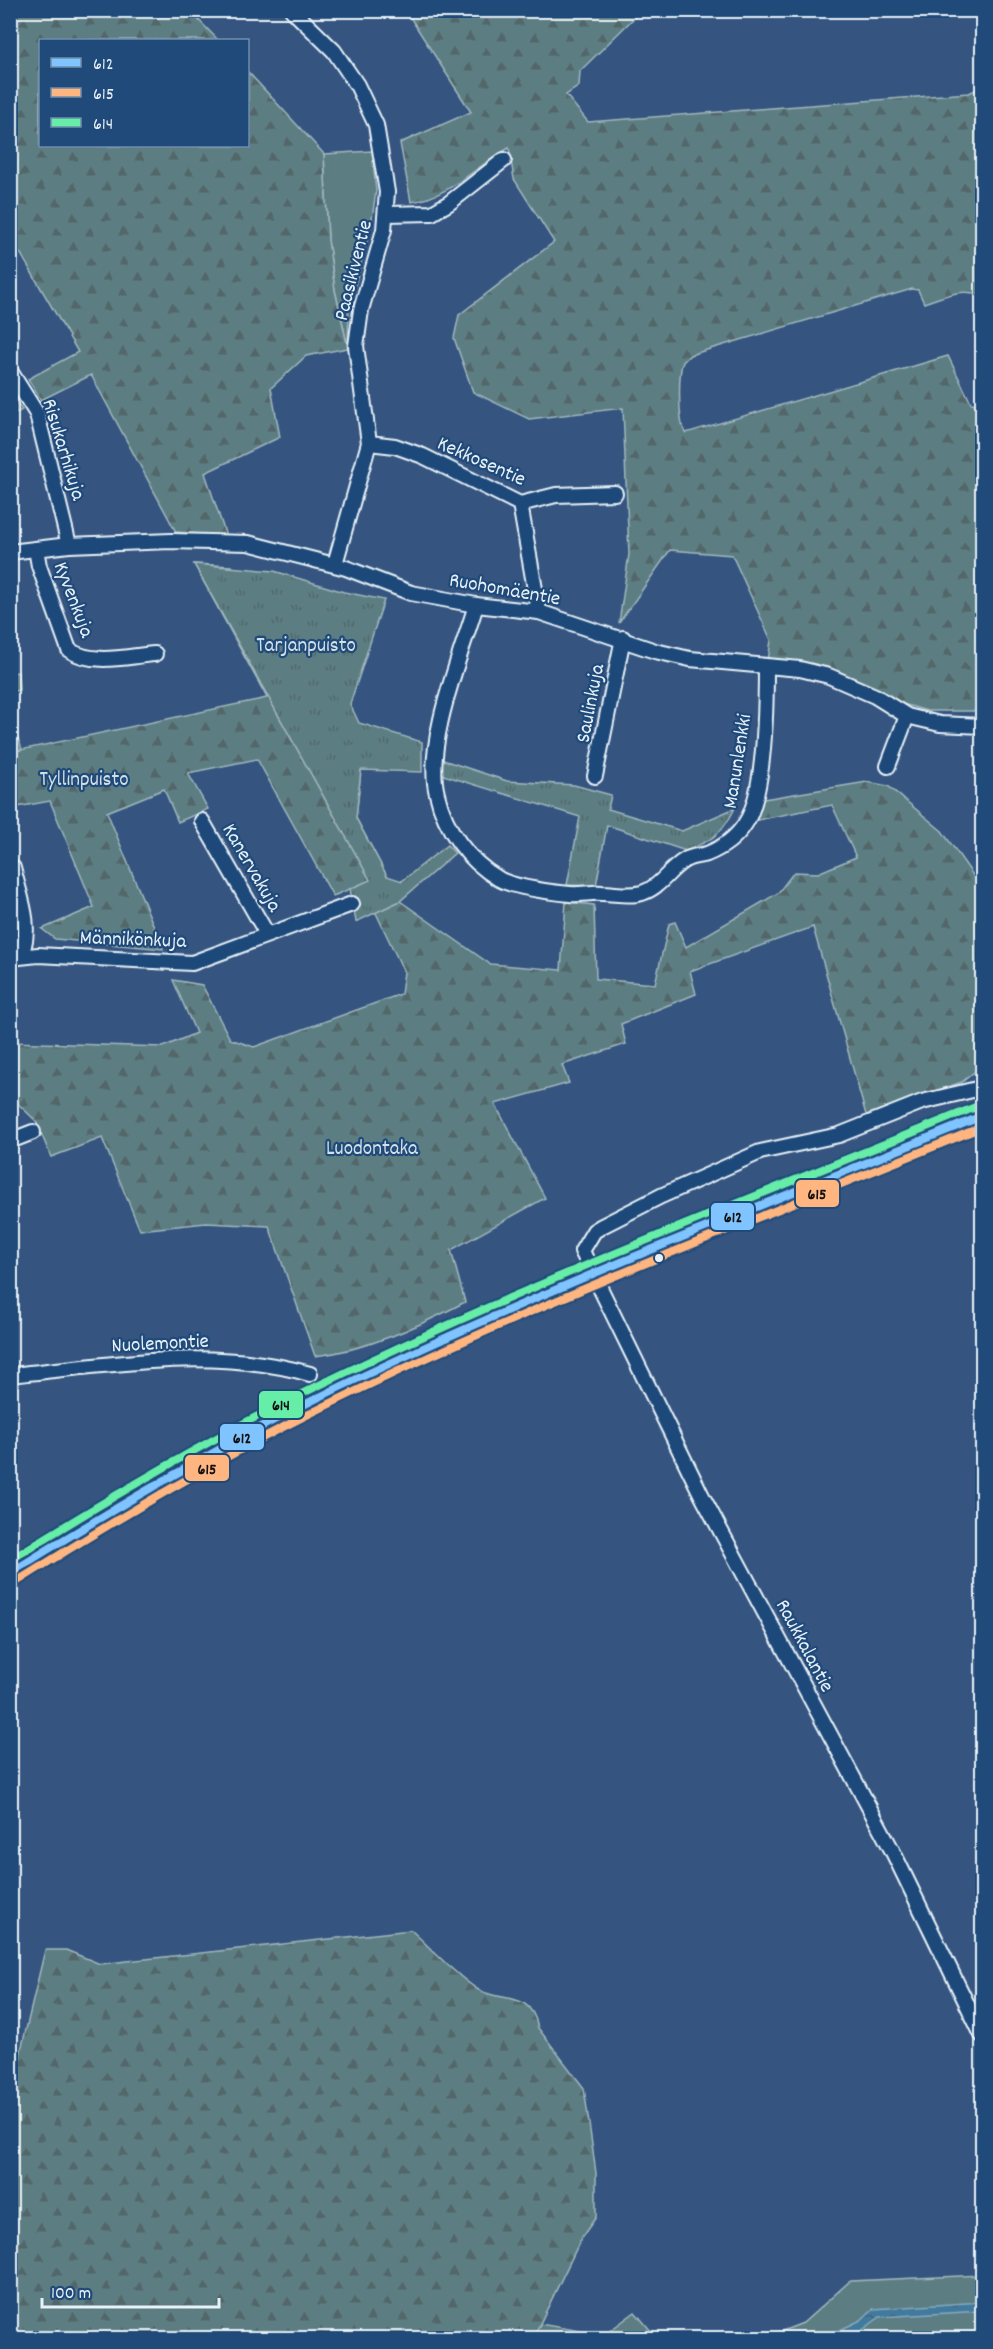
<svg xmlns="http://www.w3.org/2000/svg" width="993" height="2349" font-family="Dekko,sans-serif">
	<defs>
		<pattern id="forest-firs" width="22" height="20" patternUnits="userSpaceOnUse" patternTransform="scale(1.5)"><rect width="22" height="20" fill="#5c7e83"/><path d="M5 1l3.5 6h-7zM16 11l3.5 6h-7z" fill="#526669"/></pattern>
		<pattern id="park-tufts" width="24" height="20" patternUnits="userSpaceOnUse" patternTransform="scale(1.5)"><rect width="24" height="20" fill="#5c7e83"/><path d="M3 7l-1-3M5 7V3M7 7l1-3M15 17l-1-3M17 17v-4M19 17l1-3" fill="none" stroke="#526669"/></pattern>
		<pattern id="water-waves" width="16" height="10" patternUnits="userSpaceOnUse" patternTransform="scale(1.5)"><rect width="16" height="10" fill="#427a9d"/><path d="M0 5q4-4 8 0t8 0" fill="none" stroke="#446174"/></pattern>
	</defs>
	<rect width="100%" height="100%" fill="#355580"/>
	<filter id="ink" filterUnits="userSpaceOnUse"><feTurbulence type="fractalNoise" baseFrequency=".0167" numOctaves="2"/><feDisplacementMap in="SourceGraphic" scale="12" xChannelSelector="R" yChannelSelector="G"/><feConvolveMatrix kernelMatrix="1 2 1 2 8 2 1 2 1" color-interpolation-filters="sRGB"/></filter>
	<g filter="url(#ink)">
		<g fill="#5c7e83" stroke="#a2b8be" stroke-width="1.5">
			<path d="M 372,151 L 376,191 L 371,225 L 349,308 L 348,348 L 335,290 L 328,240 L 324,154 Z"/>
			<path d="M 982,2275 L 982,2338 L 764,2338 L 803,2323 L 850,2281 Z"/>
			<path d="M 635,2312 L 657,2338 L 533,2338 L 540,2324 L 604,2335 Z"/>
		</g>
		<g fill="url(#forest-firs)" stroke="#a2b8be" stroke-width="1.5">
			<path d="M 23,11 L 190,11 L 218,40 L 40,40 L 40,146 L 248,146 L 248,72 L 324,154 L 328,240 L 335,290 L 348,348 L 306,356 L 271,388 L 280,437 L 205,473 L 226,536 L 176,532 L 91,375 L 41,400 L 28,379 L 78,352 L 21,254 L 11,247 L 11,18 Z"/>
			<path d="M 406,11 L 641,11 L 580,71 L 579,86 L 566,95 L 588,122 L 969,93 L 982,87 L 982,295 C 961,288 945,296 924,303 L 918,290 L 912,289 L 690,355 C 688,357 684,361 683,362 C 678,373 678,426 686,433 L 948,356 L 971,403 L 982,405 L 982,711 L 927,711 L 903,704 L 881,693 L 768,661 L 771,640 L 732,555 L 670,550 L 619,623 L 629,554 L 623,408 L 529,419 L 473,392 L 454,338 L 459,315 L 554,242 L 514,179 L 509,148 C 476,166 450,197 411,202 L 400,143 L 471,112 Z"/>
			<path d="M 10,393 L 22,410 L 11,416 L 10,416 Z"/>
			<path d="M 194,564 L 232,566 L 361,770 L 356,818 L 387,876 L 371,880 L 333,896 L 257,759 L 188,773 L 208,809 L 178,822 L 164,789 L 107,812 L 163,949 L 55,939 L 42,929 L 94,907 L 50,801 L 11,808 L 11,752 L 267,698 Z"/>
			<path d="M 867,782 L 888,786 L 942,831 L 980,885 L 982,891 L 982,1057 L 979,1068 L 962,1082 L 866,1115 L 813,927 L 690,971 L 696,994 L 621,1024 L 626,1044 L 562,1065 L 569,1083 L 495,1104 L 545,1198 L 451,1250 L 465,1302 C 419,1326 368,1350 315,1356 L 269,1226 L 206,1223 L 140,1230 L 102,1138 L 51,1157 L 36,1121 L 11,1097 L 10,1042 L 163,1047 L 196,1033 L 173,980 L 202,985 L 230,1039 L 254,1047 L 401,994 L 404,972 L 375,911 L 400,901 L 490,964 L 561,970 L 566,902 L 594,905 L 596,979 L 655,984 L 669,924 L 675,922 L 686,947 L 778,893 L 794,872 L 818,873 L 856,857 L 832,805 L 753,821 L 758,800 Z"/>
			<path d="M 411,1930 C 432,1949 453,1973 477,1989 C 501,2004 530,1988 538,2028 L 584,2088 L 596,2173 L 596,2217 L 582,2237 L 533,2338 L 11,2338 L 11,2067 L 17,2067 L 45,1950 L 66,1950 L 100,1964 Z"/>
		</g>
		<g fill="url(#park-tufts)" stroke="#a2b8be" stroke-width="1.5">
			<path d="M 194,564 L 274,571 L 344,592 L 384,600 L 350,704 L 359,723 L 422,742 L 422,772 L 361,770 L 356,818 L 387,876 L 402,881 L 447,845 L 455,853 L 400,901 L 356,922 L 350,889 L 370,880 Z"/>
			<path d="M 18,672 L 19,690 L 11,692 L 11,673 Z"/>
			<path d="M 10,718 L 22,749 L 11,752 L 10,752 Z"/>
			<path d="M 440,759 L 507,781 L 574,785 L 611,795 L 608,809 L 682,831 L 735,808 C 722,835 712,840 686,851 L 607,825 L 596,886 L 567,885 L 580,817 L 443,775 Z"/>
		</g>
		<path fill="url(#water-waves)" stroke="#84aac1" stroke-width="1.5" d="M 982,2302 L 982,2311 L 880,2317 L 853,2337 L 823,2338 L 861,2320 L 873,2309 Z"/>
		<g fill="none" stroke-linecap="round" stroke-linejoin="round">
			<g stroke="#e8f1f8" stroke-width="18">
				<g id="minor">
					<path d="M 292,10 L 334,51 L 357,85 L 376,125 L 387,192 L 384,230 L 361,310 L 356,346 L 369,443 L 335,564"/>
					<path d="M 387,214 L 432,213 L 449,203 L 504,160"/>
					<path d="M 10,371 L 37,414 L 69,545"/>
					<path d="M 369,443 L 395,446 L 423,456 L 520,504 L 556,495 L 615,493"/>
					<path d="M 520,504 L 539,612"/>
					<path d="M 36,549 L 39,566 L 69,650 C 94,666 127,656 155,654"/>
					<path d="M 10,552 L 69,545 L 171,541 L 248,543 L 346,568 L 411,593 L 476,605 L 539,612 L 655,651 L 690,659 L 800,669 L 829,676 L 875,696 L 907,716 L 940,724 L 982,726"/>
					<path d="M 476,605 C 461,655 424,744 437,794 C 445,829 467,860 499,879 C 515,888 551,892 570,894 C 581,895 591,892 602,893 C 615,893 628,897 642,893 C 661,887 669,869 685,860 C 691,856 700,856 707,854 C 722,848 736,838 745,824 C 765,795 766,704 766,668"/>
					<path d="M 888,766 L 907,716"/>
					<path d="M 595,776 L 623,638"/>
					<path d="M 202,821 L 267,934"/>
					<path d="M 13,868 C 20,897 33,926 21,955"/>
					<path d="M 10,958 L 38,955 L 192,963 L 352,904"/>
					<path d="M 981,1088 L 922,1102 L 839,1135 L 760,1152 L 661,1196 L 602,1226 L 594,1231 L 582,1251 L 702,1496 L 892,1850 L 982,2035"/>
					<path d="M 10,1141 L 33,1132"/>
					<path d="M 10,1375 C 109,1365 212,1346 310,1374"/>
				</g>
			</g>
			<g stroke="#e8f1f8" stroke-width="24">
				<path id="highway" d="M 10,1573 C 117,1505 226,1442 340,1387 C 549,1287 768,1204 982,1116"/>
			</g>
			<use href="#minor" stroke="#1f4a7a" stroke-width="14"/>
			<use href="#highway" stroke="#1f4a7a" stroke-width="20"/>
			<g stroke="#1f4a7a" stroke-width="12">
				<path id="bus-1" d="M 10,1573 C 117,1506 226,1442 340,1387 C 549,1286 767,1204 982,1116"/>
			</g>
			<g stroke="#1f4a7a" stroke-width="12">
				<path id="bus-2" d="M 16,1582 C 110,1523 205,1466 305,1416 C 525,1306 755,1220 982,1127"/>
			</g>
			<g stroke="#1f4a7a" stroke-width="12">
				<path id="bus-3" d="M 10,1560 C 103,1502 197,1446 295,1397 C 517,1287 749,1200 978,1106"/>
			</g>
			<use href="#bus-1" stroke="#80c4ff" stroke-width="8"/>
			<use href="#bus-2" stroke="#ffb580" stroke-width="8"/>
			<use href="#bus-3" stroke="#66eda8" stroke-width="8"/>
		</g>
	</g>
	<circle fill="#e8f1f8" stroke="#1f4a7a" stroke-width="2" cx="659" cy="1258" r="5"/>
	<g text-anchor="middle" stroke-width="4.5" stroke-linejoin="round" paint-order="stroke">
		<g font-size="21" fill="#e8f1f8" stroke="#1f4a7a">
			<text transform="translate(352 270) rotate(-76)" y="7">Paasikiventie</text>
			<text transform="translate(65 449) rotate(73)" y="7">Risukarhikuja</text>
			<text transform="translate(482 460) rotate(24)" y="7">Kekkosentie</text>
			<text transform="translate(505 588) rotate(10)" y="7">Ruohomäentie</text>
			<text transform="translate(75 599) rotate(69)" y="7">Kyvenkuja</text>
			<text transform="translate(589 703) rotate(-79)" y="7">Saulinkuja</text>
			<text transform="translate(736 761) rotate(-81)" y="7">Manunlenkki</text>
			<text transform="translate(253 867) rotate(60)" y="7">Kanervakuja</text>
			<text transform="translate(133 938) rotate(2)" y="7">Männikönkuja</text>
			<text transform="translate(160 1342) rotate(-3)" y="7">Nuolemontie</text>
			<text transform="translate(806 1645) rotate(62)" y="7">Raukkalantie</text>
		</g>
		<g font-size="21" fill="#d3e0e6" stroke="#1f4a7a">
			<text x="306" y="651">Tarjanpuisto</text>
			<text x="84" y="785">Tyllinpuisto</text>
			<text x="372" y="1154">Luodontaka</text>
		</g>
	</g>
	<g stroke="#1f4a7a" stroke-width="2">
		<rect x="795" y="1179" width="45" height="29" rx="6" fill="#ffb580"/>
		<rect x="710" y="1202" width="45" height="29" rx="6" fill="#80c4ff"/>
		<rect x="258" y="1390" width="46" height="29" rx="6" fill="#66eda8"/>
		<rect x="219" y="1423" width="46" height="28" rx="6" fill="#80c4ff"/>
		<rect x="184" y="1454" width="46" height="28" rx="6" fill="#ffb580"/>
	</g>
	<g font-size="16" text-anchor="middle" font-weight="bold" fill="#111">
		<text x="817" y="1199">615</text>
		<text x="733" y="1222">612</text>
		<text x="281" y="1410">614</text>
		<text x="242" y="1443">612</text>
		<text x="207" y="1474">615</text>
	</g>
	<rect width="993" height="2349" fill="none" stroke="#1f4a7a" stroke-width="36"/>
	<rect x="18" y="18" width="957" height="2313" fill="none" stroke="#e8f1f8" stroke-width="2" filter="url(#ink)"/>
	<rect x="39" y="39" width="210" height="108" fill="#1f4a7a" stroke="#6f8dac" stroke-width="1.5"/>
	<rect x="51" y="58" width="30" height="9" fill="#80c4ff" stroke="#6f8dac" stroke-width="1.5"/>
	<text x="93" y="69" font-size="18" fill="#e8f1f8">612</text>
	<rect x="51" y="88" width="30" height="9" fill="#ffb580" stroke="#6f8dac" stroke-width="1.5"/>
	<text x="93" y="99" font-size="18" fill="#e8f1f8">615</text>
	<rect x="51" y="118" width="30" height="9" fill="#66eda8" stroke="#6f8dac" stroke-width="1.5"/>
	<text x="93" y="129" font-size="18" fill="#e8f1f8">614</text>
	<path d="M42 2298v9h177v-9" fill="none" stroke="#e8f1f8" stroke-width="3"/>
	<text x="51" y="2298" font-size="18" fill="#e8f1f8" stroke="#1f4a7a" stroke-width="4.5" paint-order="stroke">100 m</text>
</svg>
